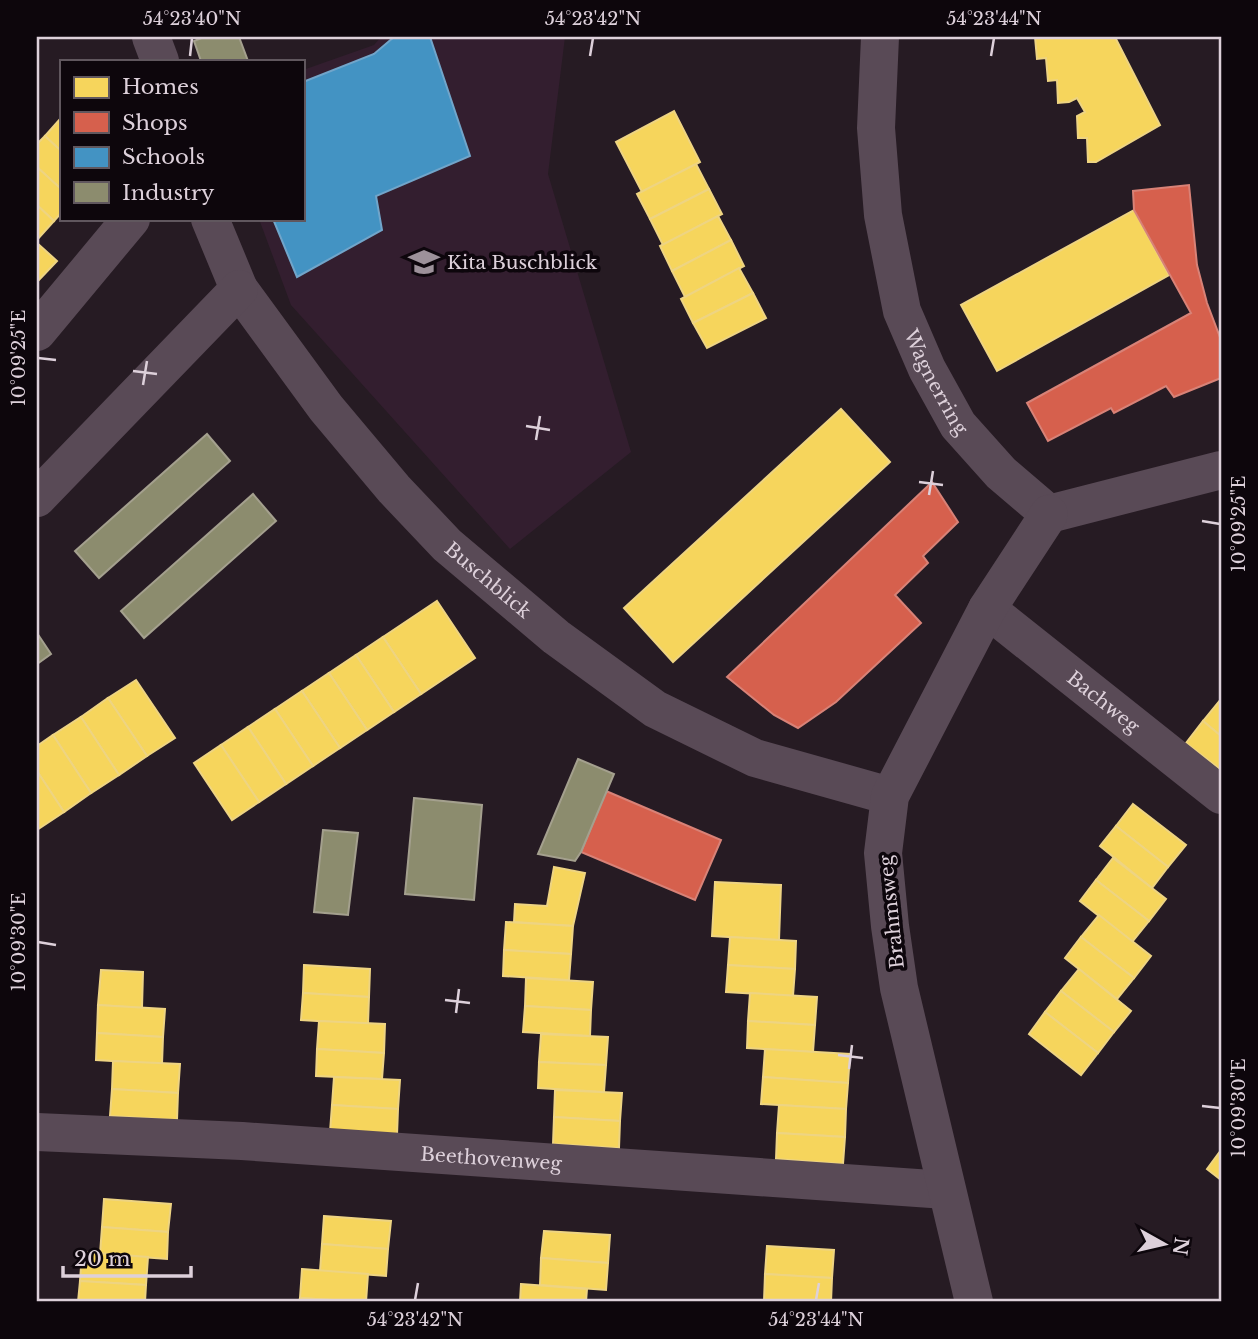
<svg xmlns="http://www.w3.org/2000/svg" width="1258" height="1339" font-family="'Libre Baskerville',serif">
	<rect width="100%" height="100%" fill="#261b23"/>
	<path fill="#331e2f" d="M 381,37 L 565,37 L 548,174 L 631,452 L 510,549 L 291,305 L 259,219 L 303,219 L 303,70 L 374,45 Z"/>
	<g fill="#f6d55c" stroke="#eed482" stroke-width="2">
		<path d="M 1035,37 L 1115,37 L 1160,125 L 1096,162 L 1088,162 L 1087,138 L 1078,138 L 1077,116 L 1085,112 L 1077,98 L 1069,102 L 1058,103 L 1057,80 L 1048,81 L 1046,58 L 1037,59 Z"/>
		<path d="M 674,111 L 700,162 L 642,192 L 616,142 Z"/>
		<path d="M 61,118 L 61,151 L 45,136 Z"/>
		<path d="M 45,136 L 61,151 L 61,189 L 37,167 L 37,144 Z"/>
		<path d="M 696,164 L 709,189 L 650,219 L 637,194 Z"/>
		<path d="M 37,167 L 61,189 L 61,213 L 54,221 L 37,205 Z"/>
		<path d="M 709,189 L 722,214 L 663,245 L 650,219 Z"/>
		<path d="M 37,205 L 54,221 L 37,240 Z"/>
		<path d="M 1134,210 L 1169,275 L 997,371 L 961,305 Z"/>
		<path d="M 718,216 L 731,240 L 672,271 L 660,246 Z"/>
		<path d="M 731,240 L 744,266 L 685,297 L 672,271 Z"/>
		<path d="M 37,243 L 57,261 L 37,282 Z"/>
		<path d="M 739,268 L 753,293 L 693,323 L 681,299 Z"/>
		<path d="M 753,293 L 766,318 L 707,348 L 693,323 Z"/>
		<path d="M 841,409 L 890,462 L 673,662 L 624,608 Z"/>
		<path d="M 437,601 L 475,658 L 421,694 L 383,637 Z"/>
		<path d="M 383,637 L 421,694 L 394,712 L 356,655 Z"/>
		<path d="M 356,655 L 394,712 L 367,730 L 329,673 Z"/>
		<path d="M 329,673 L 367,730 L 340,748 L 302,691 Z"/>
		<path d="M 136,680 L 175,738 L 147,756 L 108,698 Z"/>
		<path d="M 302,691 L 340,748 L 313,766 L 275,709 Z"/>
		<path d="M 108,698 L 147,756 L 119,775 L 81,717 Z"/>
		<path d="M 1221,699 L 1221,736 L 1203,721 Z"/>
		<path d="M 275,709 L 313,766 L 286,784 L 248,727 Z"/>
		<path d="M 81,717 L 119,775 L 91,793 L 53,735 Z"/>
		<path d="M 1203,721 L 1221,736 L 1221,770 L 1186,743 Z"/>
		<path d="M 248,727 L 286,784 L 259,802 L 221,745 Z"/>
		<path d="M 53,735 L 91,793 L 64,812 L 37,771 L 37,746 Z"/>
		<path d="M 221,745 L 259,802 L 232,820 L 194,763 Z"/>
		<path d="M 37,771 L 64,812 L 37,830 Z"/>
		<path d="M 1133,804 L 1186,845 L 1168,867 L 1116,826 Z"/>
		<path d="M 1116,826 L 1168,867 L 1152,888 L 1100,846 Z"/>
		<path d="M 1113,858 L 1166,899 L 1149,921 L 1096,880 Z"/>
		<path d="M 554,867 L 585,873 L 573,926 L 514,922 L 515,904 L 547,906 Z"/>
		<path d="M 1096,880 L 1149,921 L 1132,942 L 1080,901 Z"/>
		<path d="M 715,882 L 781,885 L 779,940 L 712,936 Z"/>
		<path d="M 1099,915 L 1151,956 L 1134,978 L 1081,937 Z"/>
		<path d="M 506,922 L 573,926 L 571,954 L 504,950 Z"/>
		<path d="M 730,937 L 796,941 L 795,969 L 728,965 Z"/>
		<path d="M 1081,937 L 1134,978 L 1117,999 L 1065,958 Z"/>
		<path d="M 504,950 L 571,954 L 569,980 L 503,976 Z"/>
		<path d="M 304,965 L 370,969 L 369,997 L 303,993 Z"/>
		<path d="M 728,965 L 795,969 L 793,996 L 726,992 Z"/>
		<path d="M 1079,969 L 1131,1011 L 1114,1032 L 1061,991 Z"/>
		<path d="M 101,970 L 143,972 L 142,1008 L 98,1005 Z"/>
		<path d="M 526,978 L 593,982 L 591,1010 L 525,1006 Z"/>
		<path d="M 1061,991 L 1114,1032 L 1098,1053 L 1045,1012 Z"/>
		<path d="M 303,993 L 369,997 L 368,1024 L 301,1020 Z"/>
		<path d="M 750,993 L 817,997 L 815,1025 L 748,1021 Z"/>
		<path d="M 98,1005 L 165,1009 L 163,1037 L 97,1033 Z"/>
		<path d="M 525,1006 L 591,1010 L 590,1036 L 523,1032 Z"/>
		<path d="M 1045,1012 L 1098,1053 L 1081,1075 L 1029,1034 Z"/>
		<path d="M 319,1021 L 385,1024 L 384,1053 L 317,1049 Z"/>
		<path d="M 748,1021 L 815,1025 L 813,1052 L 747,1048 Z"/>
		<path d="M 97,1033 L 163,1037 L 162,1064 L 96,1060 Z"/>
		<path d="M 541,1034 L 608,1037 L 606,1065 L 539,1062 Z"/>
		<path d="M 317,1049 L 384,1053 L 382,1079 L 316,1076 Z"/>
		<path d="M 765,1049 L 850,1054 L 848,1083 L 763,1077 Z"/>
		<path d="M 113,1061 L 180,1064 L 178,1093 L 112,1089 Z"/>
		<path d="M 539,1062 L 606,1065 L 604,1092 L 538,1088 Z"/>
		<path d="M 334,1077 L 400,1080 L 398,1109 L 332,1105 Z"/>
		<path d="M 763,1077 L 848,1083 L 846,1109 L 761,1104 Z"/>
		<path d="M 112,1089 L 178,1093 L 177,1120 L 110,1116 Z"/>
		<path d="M 555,1090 L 622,1093 L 620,1121 L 554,1117 Z"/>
		<path d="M 332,1105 L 398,1109 L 397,1135 L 330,1132 Z"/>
		<path d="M 779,1105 L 846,1109 L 845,1137 L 777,1133 Z"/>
		<path d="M 554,1117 L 620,1121 L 619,1148 L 553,1144 Z"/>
		<path d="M 777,1133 L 845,1137 L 843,1164 L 776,1159 Z"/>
		<path d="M 1221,1150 L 1221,1180 L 1207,1169 Z"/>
		<path d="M 104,1199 L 171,1204 L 168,1232 L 102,1227 Z"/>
		<path d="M 324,1216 L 391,1221 L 388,1249 L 322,1244 Z"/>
		<path d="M 102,1227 L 168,1232 L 167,1259 L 100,1254 Z"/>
		<path d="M 544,1231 L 610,1235 L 608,1263 L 541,1258 Z"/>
		<path d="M 322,1244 L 388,1249 L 386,1276 L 320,1271 Z"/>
		<path d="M 767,1246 L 834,1250 L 832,1278 L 765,1274 Z"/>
		<path d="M 82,1252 L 148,1257 L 146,1285 L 80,1281 Z"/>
		<path d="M 541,1258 L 608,1263 L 606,1290 L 540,1285 Z"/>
		<path d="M 302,1269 L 368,1274 L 366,1302 L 300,1298 Z"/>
		<path d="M 765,1274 L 832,1278 L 831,1302 L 764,1301 Z"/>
		<path d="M 80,1281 L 146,1285 L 145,1302 L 78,1302 Z"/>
		<path d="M 521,1284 L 587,1289 L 586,1302 L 520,1302 Z"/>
		<path d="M 300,1298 L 363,1302 L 299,1302 Z"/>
	</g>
	<g fill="#d6604d" stroke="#d88277" stroke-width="2">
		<path d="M 1189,185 L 1197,265 L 1207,303 L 1221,340 L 1221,378 L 1174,397 L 1166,386 L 1114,413 L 1111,408 L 1048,441 L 1027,403 L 1191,313 L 1134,210 L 1133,191 Z"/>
		<path d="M 932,482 L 958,522 L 923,556 L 928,563 L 895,595 L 921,623 L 836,702 L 798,728 L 774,715 L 727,677 Z"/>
		<path d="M 606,791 L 721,840 L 695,900 L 581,852 Z"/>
	</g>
	<path fill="#4393c3" stroke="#71a5ca" stroke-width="2" d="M 394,37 L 430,37 L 470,156 L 376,196 L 382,230 L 297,277 L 273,219 L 303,219 L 303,82 L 374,54 Z"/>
	<g fill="#8c8c6e" stroke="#a4a08e" stroke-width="2">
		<path d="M 204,37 L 239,37 L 248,61 L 201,61 L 194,41 Z"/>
		<path d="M 207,434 L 230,461 L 99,578 L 75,551 Z"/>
		<path d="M 253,494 L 276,521 L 144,638 L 121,611 Z"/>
		<path d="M 37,633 L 51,654 L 37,664 Z"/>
		<path d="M 578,759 L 614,774 L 581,852 L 575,861 L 538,854 Z"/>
		<path d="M 414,798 L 482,805 L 474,900 L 405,894 Z"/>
		<path d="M 323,830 L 358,833 L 348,915 L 314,912 Z"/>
	</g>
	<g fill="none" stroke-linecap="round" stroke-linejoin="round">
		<g stroke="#594a56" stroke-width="38">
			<path d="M 151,37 L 160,61"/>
			<path id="s1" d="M 880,37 L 876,128 L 883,215 L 902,311 L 927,369 L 958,425 L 1001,473 L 1049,514"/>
			<path id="s2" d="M 210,219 L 239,289 L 326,408 L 394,489 L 447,545 L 556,637 L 655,709 L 755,758 L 890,796"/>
			<path d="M 37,332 L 131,219"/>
			<path d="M 37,498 L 239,289"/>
			<path d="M 1049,514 L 1221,470"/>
			<path id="s3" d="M 987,609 L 1221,795"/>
			<path id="s4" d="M 37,1132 L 242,1141 L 946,1190"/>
			<path d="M 974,1302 L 899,988 L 890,926 L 883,853 L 890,796 L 987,609 L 1049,514"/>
		</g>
	</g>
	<path fill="none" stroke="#ddd0da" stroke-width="2.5" d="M 190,56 L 192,38M 590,56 L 593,38M 991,56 L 994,38M 38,358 L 56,360M 133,371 L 157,374M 143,385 L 147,361M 526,426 L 550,430M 536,440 L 540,416M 919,482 L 943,485M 929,495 L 933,471M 1202,521 L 1220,524M 38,942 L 56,945M 445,1000 L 470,1003M 456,1013 L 459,989M 838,1055 L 863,1058M 849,1069 L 852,1045M 1202,1106 L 1220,1108M 415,1300 L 418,1283M 816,1300 L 819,1283"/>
	<defs>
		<g id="school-bare" transform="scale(2.415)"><path d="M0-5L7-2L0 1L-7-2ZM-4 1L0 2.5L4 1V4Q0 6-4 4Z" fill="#9d919a" stroke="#0d060c" stroke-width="2.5" paint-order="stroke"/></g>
	</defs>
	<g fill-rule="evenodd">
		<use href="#school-bare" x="424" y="262"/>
	</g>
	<g text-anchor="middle" stroke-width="7" stroke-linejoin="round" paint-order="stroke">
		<g font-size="19" fill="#ddd0da" stroke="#0d060c" text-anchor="start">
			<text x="447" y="269">Kita Buschblick</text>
		</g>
		<g font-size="19" fill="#ddd0da" stroke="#0d060c">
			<text dy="7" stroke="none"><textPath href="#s1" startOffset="355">Wagnerring</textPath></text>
			<text dy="7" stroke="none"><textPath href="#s2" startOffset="460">Buschblick</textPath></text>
			<text dy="7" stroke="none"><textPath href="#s3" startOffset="149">Bachweg</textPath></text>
			<text transform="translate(891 912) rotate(-96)" y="7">Brahmsweg</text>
			<text dy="7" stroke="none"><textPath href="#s4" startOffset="455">Beethovenweg</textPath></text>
		</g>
	</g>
	<rect width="1258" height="1339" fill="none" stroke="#0d060c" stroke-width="77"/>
	<rect x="60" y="60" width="245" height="161" fill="#0d060c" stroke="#60575e" stroke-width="2"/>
	<rect x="74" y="77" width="35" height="21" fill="#f6d55c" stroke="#60575e" stroke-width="2"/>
	<text x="122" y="94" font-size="21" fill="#ddd0da">Homes</text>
	<rect x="74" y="112" width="35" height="21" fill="#d6604d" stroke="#60575e" stroke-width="2"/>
	<text x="122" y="130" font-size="21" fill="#ddd0da">Shops</text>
	<rect x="74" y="147" width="35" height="21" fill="#4393c3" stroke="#60575e" stroke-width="2"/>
	<text x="122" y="164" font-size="21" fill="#ddd0da">Schools</text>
	<rect x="74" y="182" width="35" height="21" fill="#8c8c6e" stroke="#60575e" stroke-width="2"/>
	<text x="122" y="200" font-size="21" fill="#ddd0da">Industry</text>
	<g transform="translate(1164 1244) rotate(98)" stroke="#0d060c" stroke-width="5" paint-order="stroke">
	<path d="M0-5L12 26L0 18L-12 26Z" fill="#ddd0da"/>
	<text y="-10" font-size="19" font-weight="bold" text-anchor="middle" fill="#ddd0da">N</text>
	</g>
	<path d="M63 1266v10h128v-10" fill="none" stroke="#ddd0da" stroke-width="3.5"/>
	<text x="74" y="1266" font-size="21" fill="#ddd0da" stroke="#0d060c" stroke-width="5" paint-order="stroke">20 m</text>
	<rect x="38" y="38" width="1182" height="1262" fill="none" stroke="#ddd0da" stroke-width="2.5"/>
	<g font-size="18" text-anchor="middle" fill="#ddd0da">
		<text x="192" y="25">54°23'40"N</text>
		<text x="593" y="25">54°23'42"N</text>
		<text x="994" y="25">54°23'44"N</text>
		<text transform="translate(19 358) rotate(-90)" y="6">10°09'25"E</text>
		<text transform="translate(1239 524) rotate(-90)" y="6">10°09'25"E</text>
		<text transform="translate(19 942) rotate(-90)" y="6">10°09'30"E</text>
		<text transform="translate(1239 1108) rotate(-90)" y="6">10°09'30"E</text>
		<text x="415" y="1326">54°23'42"N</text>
		<text x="816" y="1326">54°23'44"N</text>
	</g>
</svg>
